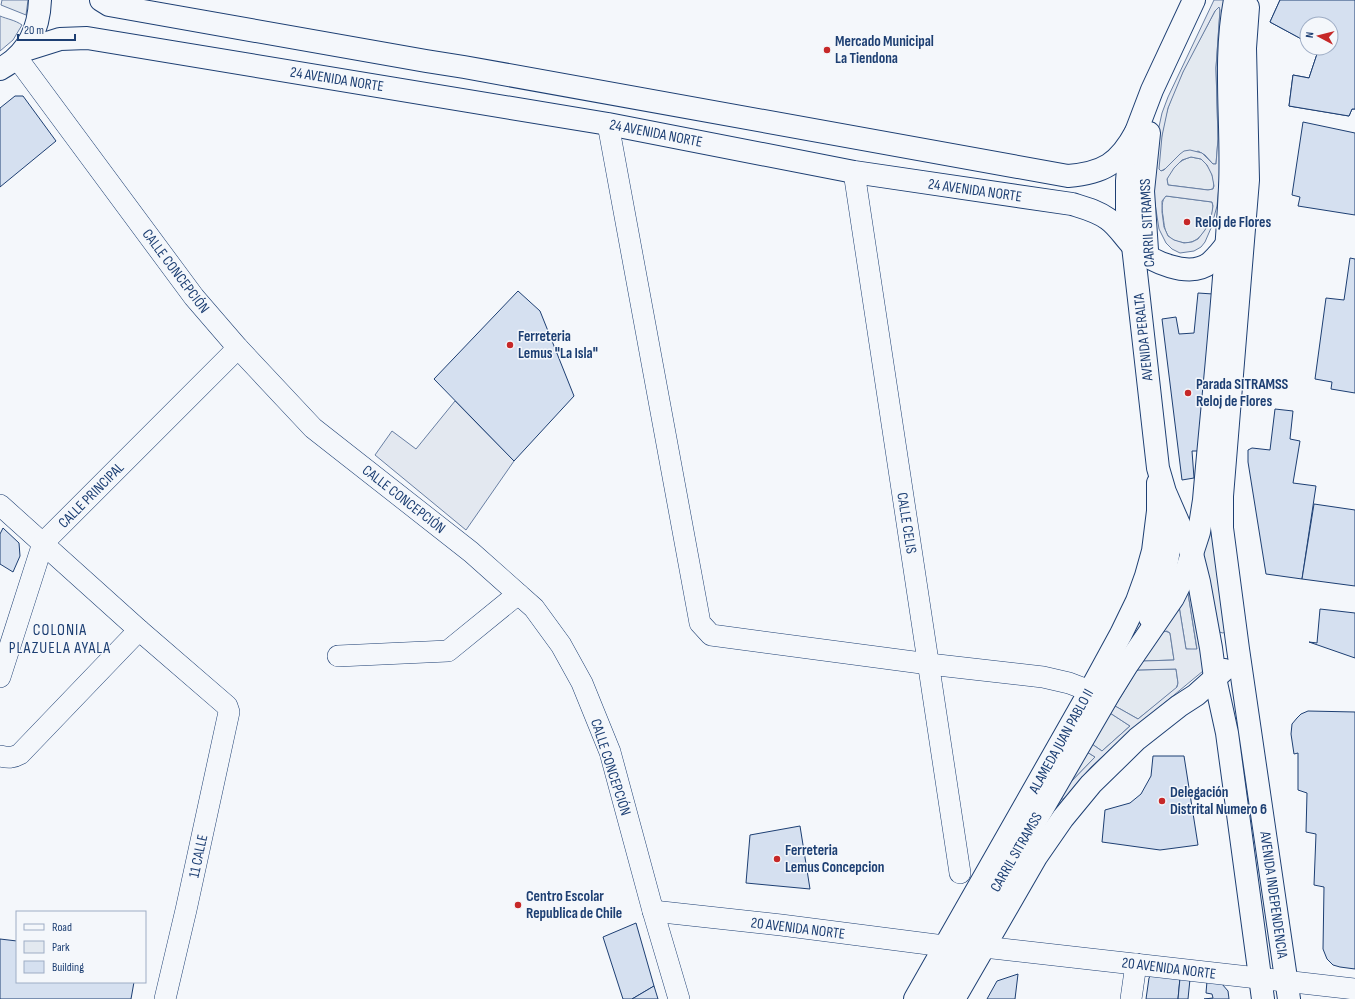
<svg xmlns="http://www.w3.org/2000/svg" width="1355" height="999" font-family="'Sofia Sans Condensed',sans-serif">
	<rect width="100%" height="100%" fill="#f4f7fb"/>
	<g fill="#e3e9f0" stroke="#687fa3">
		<path d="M 2,0 L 28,0 L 26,15 L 1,5 Z"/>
		<path d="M 1219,7 L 1220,10 L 1216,68 L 1218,139 L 1216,164 L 1213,164 L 1205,155 L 1198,151 L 1161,171 L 1158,168 C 1160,148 1162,127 1168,108 C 1179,74 1199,42 1215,11 Z"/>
		<path d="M 0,16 C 7,19 15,20 22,25 L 13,40 L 0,51 Z"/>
		<path d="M 1191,157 C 1194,158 1198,158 1201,159 C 1209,165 1216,179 1213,189 L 1208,190 L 1168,185 L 1167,179 C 1171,169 1179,160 1191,157 Z"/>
		<path d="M 1166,196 L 1212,202 C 1214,208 1212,215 1210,220 C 1205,233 1196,246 1180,242 C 1175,241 1170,239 1167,234 C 1164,229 1164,222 1163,216 C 1162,210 1161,200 1166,196 Z"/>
		<path d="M 1211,526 L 1225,632 L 1223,633 L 1219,632 L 1203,554 Z"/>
		<path d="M 1188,593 L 1197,650 L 1186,649 L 1179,606 Z"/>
		<path d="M 1165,631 L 1170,633 L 1174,660 L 1143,661 L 1163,632 Z"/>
		<path d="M 1176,669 L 1178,683 L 1176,689 L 1138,719 L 1115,706 L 1137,670 Z"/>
		<path d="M 1110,713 L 1130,726 L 1102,751 L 1092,744 Z"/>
		<path d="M 1087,752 L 1095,757 L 1068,785 Z"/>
	</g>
	<g fill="#e3e8f0" stroke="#687fa3" fill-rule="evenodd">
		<path d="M 1214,0 L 1228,0 L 1224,136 L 1217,206 L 1211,228 L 1205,242 L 1201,247 L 1194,251 L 1180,253 L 1172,249 L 1166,243 L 1159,229 L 1154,197 L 1155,145 L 1162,113 L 1168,97 ZM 1219,7 L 1220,10 L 1216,68 L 1218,139 L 1216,164 L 1213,164 L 1202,153 L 1190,150 L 1184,151 L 1180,154 L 1164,170 L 1161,171 L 1159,169 L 1162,136 L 1168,108 L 1183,72 L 1215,11 ZM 1191,157 L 1201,159 L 1207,165 L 1212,175 L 1214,186 L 1213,189 L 1208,190 L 1168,185 L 1167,179 L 1174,168 L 1182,160 ZM 1166,196 L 1212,202 L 1213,206 L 1211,218 L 1205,230 L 1198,239 L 1192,242 L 1184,243 L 1174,240 L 1168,236 L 1164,227 L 1162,212 L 1162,201 Z"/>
		<path d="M 455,401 L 514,461 L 466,530 L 375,455 L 392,431 L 416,449 Z"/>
		<path d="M 1188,593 L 1190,593 L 1204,669 L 1203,671 L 1127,734 L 1091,767 L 1064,799 L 1061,799 L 1068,785 L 1095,757 L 1087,752 L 1092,744 L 1102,751 L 1130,726 L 1110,713 L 1115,706 L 1138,719 L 1177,687 L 1178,683 L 1176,669 L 1137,670 L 1143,661 L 1174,660 L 1170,633 L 1167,631 L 1163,632 L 1179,606 L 1186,649 L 1197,649 Z"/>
	</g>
	<g fill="#d5e0f0" stroke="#1d3f73">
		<path d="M 1280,0 L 1355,0 L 1355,109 L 1352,109 L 1349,116 L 1289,106 L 1293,75 L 1309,78 L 1319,48 L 1331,48 L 1331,24 L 1307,24 L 1307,42 L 1270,22 Z"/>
		<path d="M 1280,0 L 1355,0 L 1355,109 L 1352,109 L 1349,116 L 1289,106 L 1293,75 L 1309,78 L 1319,48 L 1331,48 L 1331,24 L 1307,24 L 1307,42 L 1270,22 Z"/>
		<path d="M 15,96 L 23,96 L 56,141 L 0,187 L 0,108 Z"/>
		<path d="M 1303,122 L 1355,133 L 1355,215 L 1298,206 L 1300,197 L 1292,195 Z"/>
		<path d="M 1350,258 L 1355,259 L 1355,393 L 1331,389 L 1332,382 L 1315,379 L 1326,298 L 1344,300 Z"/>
		<path d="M 518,291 L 540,311 L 574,396 L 514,461 L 434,379 Z"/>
		<path d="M 1198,293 L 1213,294 L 1199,451 L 1192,451 L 1194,478 L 1182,480 L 1162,319 L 1176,317 L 1179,334 L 1194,333 Z"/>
		<path d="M 1275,409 L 1293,411 L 1290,439 L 1300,441 L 1293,483 L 1316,486 L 1302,579 L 1266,574 L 1248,462 L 1248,450 L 1252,448 L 1270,450 Z"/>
		<path d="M 1314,504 L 1355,510 L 1355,586 L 1302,579 Z"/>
		<path d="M 3,528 L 19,543 L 20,556 L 13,572 L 0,564 L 0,534 Z"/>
		<path d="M 1320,609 L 1355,613 L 1355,658 L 1309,642 L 1317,643 Z"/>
		<path d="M 1308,711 L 1355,712 L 1355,969 L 1340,967 L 1333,965 L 1327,959 L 1323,949 L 1324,887 L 1314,885 L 1316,834 L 1306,832 L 1307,793 L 1298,790 L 1298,753 L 1294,754 L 1291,734 L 1292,724 L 1297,718 L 1301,714 Z"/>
		<path d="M 1153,756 L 1184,756 L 1198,845 L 1160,850 L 1102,842 L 1105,810 L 1130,803 L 1141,794 L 1151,776 Z"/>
		<path d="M 800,826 L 810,889 L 746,883 L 750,835 Z"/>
		<path d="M 636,923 L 654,986 L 632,999 L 623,999 L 603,937 Z"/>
		<path d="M 0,939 L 17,941 L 17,982 L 134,982 L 131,999 L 0,999 Z"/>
		<path d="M 1018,974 L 1015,999 L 987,999 L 997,981 Z"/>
		<path d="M 1152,974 L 1180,978 L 1178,999 L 1146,999 L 1149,978 Z"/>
		<path d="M 1180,978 L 1190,979 L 1188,999 L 1178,999 Z"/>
		<path d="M 1207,981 L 1222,984 L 1228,991 L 1229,999 L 1204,999 L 1213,998 L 1212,994 L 1206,993 Z"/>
		<path d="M 654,986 L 658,999 L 632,999 Z"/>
	</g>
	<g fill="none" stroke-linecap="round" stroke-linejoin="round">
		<g stroke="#1d3f73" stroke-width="22">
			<g id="minor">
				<path d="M 17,58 L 194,297 L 238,348 L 313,428 L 471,552 L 534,608 L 561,645 L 582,683 L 610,752 L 653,911 L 679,999"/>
				<path d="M 608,124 L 700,623 L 711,635 L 929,664 L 1043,677 L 1069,683 L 1090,691"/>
				<path d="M 854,172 L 960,873"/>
				<path d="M 0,505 L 139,630 L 227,706 L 229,712 L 186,910 L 165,999"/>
				<path d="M 338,656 L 448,651 L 518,594"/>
				<path d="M 0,677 L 43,543 L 238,348"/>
				<path d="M 0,756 C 8,758 13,758 20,754 L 139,630"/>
				<path d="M 653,911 L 781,925 L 944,946"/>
				<path d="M 984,947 L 1355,989"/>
				<path d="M 1131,999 L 1136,964"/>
			</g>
		</g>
		<g stroke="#1d3f73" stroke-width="24">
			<g id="major">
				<path d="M 101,0 L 109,5 L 426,61 L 464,67 L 1068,176 C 1103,173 1119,164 1136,132"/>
				<path d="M 1194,0 L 1152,90 L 1136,132 L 1128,169 L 1127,181 L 1127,210 L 1133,246 L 1158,468 L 1165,492 L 1192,554 L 1199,582 L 1211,648 L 1215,678 L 1227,733 L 1263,999"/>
				<path d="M 1248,7 L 1245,48 L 1248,180 L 1222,496 L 1222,528 L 1238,649 L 1289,999"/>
				<path d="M 25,50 L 60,39 L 87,38 L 608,124 L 854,172 L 1072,204 C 1085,208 1097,211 1108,219 C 1118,226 1124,237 1133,246 C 1150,261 1190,280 1211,262 C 1225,249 1235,232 1245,216"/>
				<path d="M 0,69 C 27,55 39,30 40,0"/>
				<path d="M 1147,250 L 1143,191 L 1149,133"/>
				<path d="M 1150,618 C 1163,583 1172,550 1173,513"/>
				<path d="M 915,999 L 1090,691 L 1121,634 L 1137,601 L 1146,576 L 1153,551 L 1158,511 L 1158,483"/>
				<path d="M 932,999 L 1109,694 L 1127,665 L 1173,598 L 1186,572 L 1199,532 L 1204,500 C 1213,396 1225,292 1230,187 C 1233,125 1223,61 1235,0"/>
				<path d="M 954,999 L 1036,857 L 1063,818 L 1091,784 L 1137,739 L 1179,706 L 1196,695 L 1224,670"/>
			</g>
		</g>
		<use href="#minor" stroke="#f4f7fb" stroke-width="21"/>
		<use href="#major" stroke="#f4f7fb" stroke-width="22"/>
	</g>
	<g fill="#c62828" stroke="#f4f7fb" stroke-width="1.5">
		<circle cx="827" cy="50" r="4"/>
		<circle cx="1187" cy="222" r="4"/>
		<circle cx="510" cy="345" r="4"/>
		<circle cx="1188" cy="393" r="4"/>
		<circle cx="1162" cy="801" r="4"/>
		<circle cx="777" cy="859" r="4"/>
		<circle cx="518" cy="905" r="4"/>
	</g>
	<g text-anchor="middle" stroke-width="3" stroke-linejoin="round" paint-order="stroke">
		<g font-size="15" font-weight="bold" fill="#1d3f73" stroke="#f4f7fb" text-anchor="start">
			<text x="835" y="46">Mercado Municipal<tspan x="835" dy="17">La Tiendona</tspan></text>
			<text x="1195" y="227">Reloj de Flores</text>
			<text x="518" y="341">Ferreteria<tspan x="518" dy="17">Lemus "La Isla"</tspan></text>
			<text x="1196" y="389">Parada SITRAMSS<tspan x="1196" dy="17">Reloj de Flores</tspan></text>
			<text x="1170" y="797">Delegación<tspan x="1170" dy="17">Distrital Numero 6</tspan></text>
			<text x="785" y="855">Ferreteria<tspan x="785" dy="17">Lemus Concepcion</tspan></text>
			<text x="526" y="901">Centro Escolar<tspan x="526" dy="17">Republica de Chile</tspan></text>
		</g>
		<g font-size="15" fill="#1d3f73" stroke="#f4f7fb">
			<text transform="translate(337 79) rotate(9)" y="5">24 AVENIDA NORTE</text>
			<text transform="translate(656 133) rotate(11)" y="5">24 AVENIDA NORTE</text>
			<text transform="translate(975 190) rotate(8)" y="5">24 AVENIDA NORTE</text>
			<text transform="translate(1147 223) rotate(-93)" y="5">CARRIL SITRAMSS</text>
			<text transform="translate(176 271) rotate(53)" y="5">CALLE CONCEPCIÓN</text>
			<text transform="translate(1143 337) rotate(-96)" y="5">AVENIDA PERALTA</text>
			<text transform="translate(91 495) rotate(-45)" y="5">CALLE PRINCIPAL</text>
			<text transform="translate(404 499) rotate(38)" y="5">CALLE CONCEPCIÓN</text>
			<text transform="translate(907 523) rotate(81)" y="5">CALLE CELIS</text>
			<text transform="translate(1061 741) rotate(-61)" y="5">ALAMEDA JUAN PABLO II</text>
			<text transform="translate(611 767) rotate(72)" y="5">CALLE CONCEPCIÓN</text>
			<text transform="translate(1016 852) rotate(-60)" y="5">CARRIL SITRAMSS</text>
			<text transform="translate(198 856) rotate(-78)" y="5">11 CALLE</text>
			<text transform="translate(1274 895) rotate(82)" y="5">AVENIDA INDEPENDENCIA</text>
			<text transform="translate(798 928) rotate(7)" y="5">20 AVENIDA NORTE</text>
			<text transform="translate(1169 968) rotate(7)" y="5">20 AVENIDA NORTE</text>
		</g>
		<g font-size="16" letter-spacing="1" fill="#1d3f73" stroke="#f4f7fb">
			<text x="60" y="635">COLONIA<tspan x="60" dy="18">PLAZUELA AYALA</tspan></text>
		</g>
	</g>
	<rect x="16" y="911" width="130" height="72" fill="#f4f7fb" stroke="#9eadc5"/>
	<rect x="24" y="924" width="20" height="6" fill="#f4f7fb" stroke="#9eadc5"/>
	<text x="52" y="931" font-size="12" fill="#1d3f73">Road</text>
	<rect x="24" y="941" width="20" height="12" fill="#e3e9f0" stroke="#9eadc5"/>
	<text x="52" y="951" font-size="12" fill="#1d3f73">Park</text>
	<rect x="24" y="961" width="20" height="12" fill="#d5e0f0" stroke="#9eadc5"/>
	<text x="52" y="971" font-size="12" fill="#1d3f73">Building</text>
	<g transform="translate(1319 36) rotate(277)"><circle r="19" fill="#f4f7fb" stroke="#9eadc5"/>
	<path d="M0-3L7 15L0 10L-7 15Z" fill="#c62828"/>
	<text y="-6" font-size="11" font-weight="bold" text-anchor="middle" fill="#1d3f73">N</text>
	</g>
	<path d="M18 34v6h57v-6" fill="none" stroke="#1d3f73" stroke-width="2"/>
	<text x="24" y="34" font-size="12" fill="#1d3f73" stroke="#f4f7fb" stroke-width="3" paint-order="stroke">20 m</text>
</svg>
